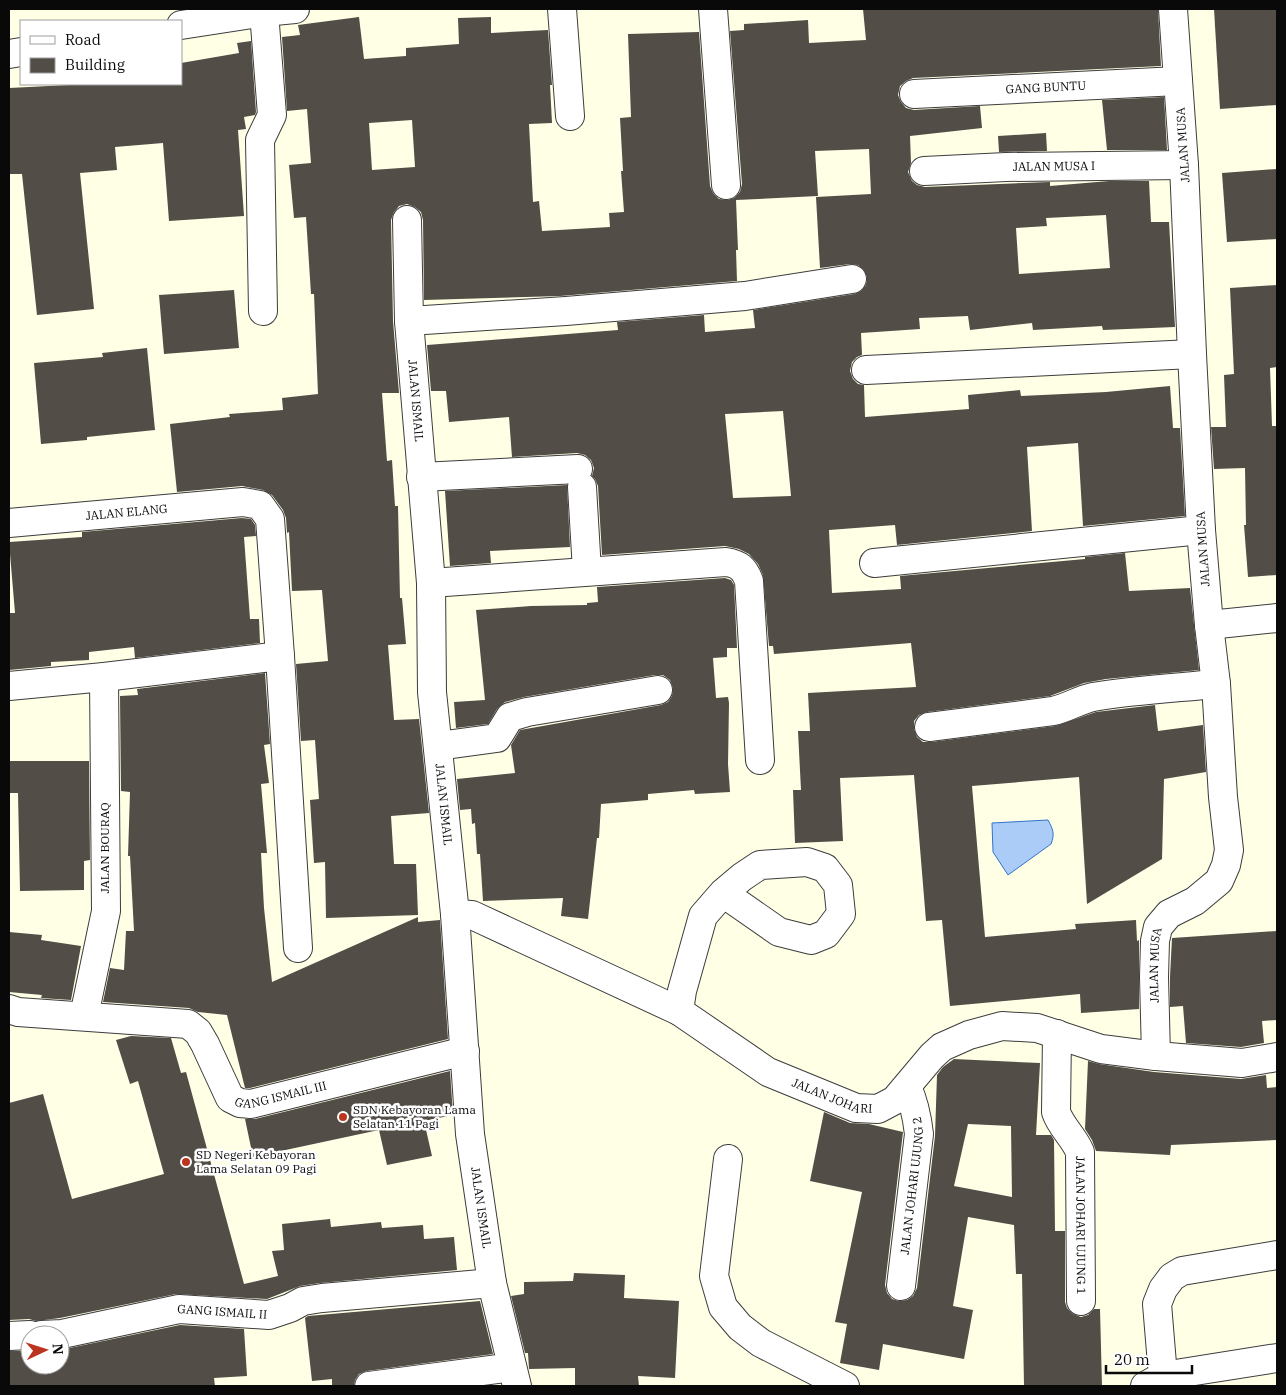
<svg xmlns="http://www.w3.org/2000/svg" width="1286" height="1395" font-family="'IBM Plex Serif',serif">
	<rect width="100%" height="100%" fill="#ffffe6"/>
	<path fill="#aaccf7" stroke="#3073cf" d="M 1048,820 C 1053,829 1055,834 1051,844 L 1008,875 L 993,852 L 992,823 Z"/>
	<g fill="#524d46" fill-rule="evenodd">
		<path d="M 863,9 L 1158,9 L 1161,66 L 913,78 L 906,81 L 900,86 L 898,95 L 901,102 L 906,108 L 914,110 L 980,106 L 982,128 L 910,136 L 911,163 L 908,172 L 912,181 L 917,185 L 925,187 L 1050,182 L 1050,186 L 1109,181 L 1149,181 L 1151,222 L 1169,222 L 1175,327 L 1103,330 L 1102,326 L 1033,330 L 1032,323 L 970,330 L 968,316 L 919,318 L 920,329 L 861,333 L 862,355 L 857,357 L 852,362 L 850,371 L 853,379 L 858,384 L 864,385 L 865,417 L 969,409 L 968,395 L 1020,390 L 1021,396 L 1106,392 L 1170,386 L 1173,428 L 1180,428 L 1185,516 L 1083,526 L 1078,443 L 1027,447 L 1032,531 L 897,545 L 895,525 L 829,530 L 832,593 L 901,589 L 900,576 L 1085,559 L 1085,557 L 1125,553 L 1129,591 L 1190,588 L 1199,670 L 1106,679 L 1084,683 L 1050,696 L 927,712 L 919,715 L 914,721 L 914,729 L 917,737 L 923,742 L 931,742 L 1055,726 L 1096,712 L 1155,705 L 1158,731 L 1203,725 L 1206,772 L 1164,779 L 1162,859 L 1087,904 L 1079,777 L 972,786 L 985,937 L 1076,929 L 1075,924 L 1136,920 L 1137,941 L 1139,940 L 1139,1009 L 1081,1013 L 1080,994 L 950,1006 L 942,920 L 926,921 L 914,775 L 840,778 L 843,841 L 795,843 L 793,790 L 801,790 L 798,731 L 810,731 L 808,693 L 916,687 L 911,643 L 774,654 L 773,646 L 769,646 L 763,575 L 758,564 L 749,554 L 739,549 L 725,546 L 602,555 L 598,486 L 595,479 L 592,476 L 594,468 L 591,460 L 585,455 L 577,453 L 512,457 L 509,417 L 449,422 L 446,391 L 431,391 L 427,345 L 618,330 L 617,322 L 704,315 L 705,332 L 755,328 L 753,310 L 854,294 L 861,291 L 866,285 L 867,277 L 864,270 L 858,265 L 850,264 L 820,268 L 816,197 L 871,194 L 869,149 L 815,151 L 818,196 L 736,200 L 738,250 L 736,250 L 737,281 L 560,296 L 424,300 L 423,220 L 421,212 L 415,207 L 407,204 L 399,206 L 394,212 L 391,220 L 393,321 L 399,393 L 382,393 L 387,461 L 392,460 L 395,506 L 398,506 L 400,598 L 402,598 L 406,644 L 388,645 L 394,720 L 419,719 L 429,813 L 391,816 L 394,864 L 416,864 L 418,915 L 326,918 L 325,862 L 314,863 L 310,800 L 319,799 L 315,740 L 301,741 L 296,664 L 328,661 L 322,590 L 292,591 L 289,532 L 287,533 L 286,518 L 283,510 L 272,495 L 263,490 L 242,486 L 177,492 L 170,424 L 230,417 L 229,414 L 283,410 L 282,398 L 318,394 L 314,294 L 311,294 L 306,217 L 294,218 L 289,165 L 311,163 L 307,109 L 287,111 L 282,37 L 300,35 L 298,25 L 359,17 L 364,59 L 406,56 L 406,48 L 459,44 L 458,18 L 491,17 L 491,33 L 548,30 L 552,85 L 550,85 L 552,123 L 529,124 L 533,202 L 539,201 L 542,231 L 610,227 L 609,213 L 624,212 L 621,171 L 623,171 L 620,118 L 631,117 L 628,34 L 699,32 L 710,186 L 713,193 L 719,199 L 728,200 L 734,198 L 740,192 L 742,184 L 730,31 L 744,30 L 744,24 L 808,20 L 809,43 L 866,40 ZM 412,120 L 415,167 L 372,170 L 369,123 ZM 1106,215 L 1110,268 L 1019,274 L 1016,228 L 1047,226 L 1046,218 ZM 783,411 L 791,496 L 733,498 L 725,414 Z"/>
		<path d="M 1214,9 L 1277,9 L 1277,105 L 1220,109 Z"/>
		<path d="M 251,41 L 256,112 L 255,115 L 244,117 L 246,129 L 238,130 L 244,216 L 169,221 L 163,143 L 115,147 L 117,170 L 80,173 L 94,309 L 37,315 L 22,174 L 9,174 L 9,88 L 89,84 L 181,84 L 181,63 L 239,53 L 237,43 Z"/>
		<path d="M 1164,97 L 1167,150 L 1107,150 L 1102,100 Z"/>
		<path d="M 1046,133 L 1047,151 L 999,152 L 998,136 Z"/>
		<path d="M 1277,169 L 1277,239 L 1227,242 L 1222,173 Z"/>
		<path d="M 1277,285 L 1277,367 L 1270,368 L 1272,426 L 1277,426 L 1277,575 L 1248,577 L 1244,525 L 1246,525 L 1245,468 L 1214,469 L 1211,427 L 1226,427 L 1224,375 L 1234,374 L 1230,288 Z"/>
		<path d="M 234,290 L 239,348 L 164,354 L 159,295 Z"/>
		<path d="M 147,348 L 155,430 L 87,437 L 87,440 L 41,444 L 34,363 L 103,357 L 102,353 Z"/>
		<path d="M 567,485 L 570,547 L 490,551 L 491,563 L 450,566 L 445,491 Z"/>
		<path d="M 242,518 L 251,519 L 255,525 L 256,536 L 244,537 L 250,619 L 259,619 L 260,643 L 135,658 L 134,647 L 89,652 L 89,660 L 51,662 L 51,666 L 9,670 L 9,613 L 15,613 L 9,542 L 82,537 L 82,532 Z"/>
		<path d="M 725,578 L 731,580 L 734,585 L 737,648 L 727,648 L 727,657 L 713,658 L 716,698 L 728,697 L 729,703 L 728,764 L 730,792 L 695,794 L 694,790 L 648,794 L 648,800 L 601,804 L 599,838 L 597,838 L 588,919 L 561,916 L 563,898 L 483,901 L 480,854 L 477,854 L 475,823 L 472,824 L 471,809 L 460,810 L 457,779 L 515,773 L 511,745 L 520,730 L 661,705 L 668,702 L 672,696 L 673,688 L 670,680 L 663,675 L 655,675 L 524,697 L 505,702 L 497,709 L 488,724 L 456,728 L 454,702 L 485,700 L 476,610 L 531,606 L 587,605 L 587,603 L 598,602 L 597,587 Z"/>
		<path d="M 265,673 L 270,744 L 264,745 L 269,783 L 261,784 L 267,853 L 261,853 L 264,908 L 272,982 L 418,917 L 418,922 L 440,920 L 448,1039 L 250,1088 L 245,1088 L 227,1015 L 198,1012 L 189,1008 L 103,1002 L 110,968 L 124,970 L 126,931 L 134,931 L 130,856 L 128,856 L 130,792 L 121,791 L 120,696 L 138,695 L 137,689 Z"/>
		<path d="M 9,761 L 89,761 L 90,860 L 84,861 L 84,890 L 20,891 L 18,793 L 9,793 Z"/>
		<path d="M 1277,931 L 1277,1020 L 1262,1021 L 1264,1043 L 1241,1047 L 1186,1043 L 1183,1006 L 1170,1007 L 1170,977 L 1172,938 Z"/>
		<path d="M 9,932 L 42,935 L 41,940 L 81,946 L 71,1000 L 41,998 L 42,995 L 9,992 Z"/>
		<path d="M 131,1036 L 171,1038 L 181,1073 L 186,1072 L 244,1284 L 278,1276 L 272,1251 L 284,1250 L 282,1224 L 330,1219 L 331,1227 L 381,1222 L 382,1228 L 423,1225 L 424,1239 L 454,1237 L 457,1270 L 320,1283 L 300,1286 L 267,1299 L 176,1294 L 60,1318 L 36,1321 L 29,1319 L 9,1320 L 9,1103 L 43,1094 L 72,1199 L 164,1174 L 138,1081 L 130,1084 L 116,1040 Z"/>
		<path d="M 954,1059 L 1040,1063 L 1036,1135 L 1051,1135 L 1054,1140 L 1055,1231 L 1065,1231 L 1065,1302 L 1067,1308 L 1073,1314 L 1081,1317 L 1088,1315 L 1094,1309 L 1100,1309 L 1102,1386 L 1024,1386 L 1022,1274 L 1016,1274 L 1014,1225 L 968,1217 L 953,1306 L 973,1310 L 964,1359 L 883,1344 L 879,1370 L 840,1363 L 847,1324 L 835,1322 L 862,1192 L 810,1181 L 824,1112 L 850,1123 L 869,1124 L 903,1132 L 885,1285 L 887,1293 L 892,1299 L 899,1301 L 907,1300 L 913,1296 L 917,1288 L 935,1136 L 937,1075 L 943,1067 ZM 968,1124 L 1011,1126 L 1012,1197 L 954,1186 Z"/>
		<path d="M 1088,1061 L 1099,1064 L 1154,1072 L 1241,1079 L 1266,1075 L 1267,1088 L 1277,1087 L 1277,1140 L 1171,1145 L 1170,1155 L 1096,1151 L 1092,1140 L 1085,1129 Z"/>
		<path d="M 450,1071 L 453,1115 L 424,1121 L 432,1156 L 387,1165 L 379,1130 L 253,1157 L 245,1119 L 255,1119 Z"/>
		<path d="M 574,1273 L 625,1275 L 624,1298 L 679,1301 L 675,1378 L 638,1376 L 639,1386 L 575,1386 L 575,1368 L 529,1369 L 528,1353 L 525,1353 L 511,1296 L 524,1294 L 524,1282 L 573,1281 Z"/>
		<path d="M 480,1301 L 493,1354 L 367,1371 L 359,1374 L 355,1380 L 354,1386 L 332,1386 L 332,1379 L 312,1381 L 305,1318 L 308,1316 Z"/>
		<path d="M 180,1325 L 244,1329 L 247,1376 L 214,1378 L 215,1386 L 9,1386 L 9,1351 L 30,1351 L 30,1365 L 60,1365 L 60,1350 Z"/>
	</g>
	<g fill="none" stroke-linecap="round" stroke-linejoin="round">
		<g stroke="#3c3c3c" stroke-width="30">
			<g id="minor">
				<path d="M 562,9 L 570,116"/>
				<path d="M 713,9 L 726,185"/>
				<path d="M 181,25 L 264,12 L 295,9"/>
				<path d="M 9,54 L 21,52"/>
				<path id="s1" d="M 914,94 L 1178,81"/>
				<path id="s2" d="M 924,171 L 1006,167 L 1184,165"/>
				<path id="s3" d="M 407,220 L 409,321 L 431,583 L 432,692 L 455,914 L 470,1134 L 492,1283 L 517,1386"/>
				<path d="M 263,311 L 260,140 L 272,115 L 264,12"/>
				<path d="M 409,321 L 566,311 L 745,296 L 852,279"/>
				<path d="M 866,370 L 1192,354"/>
				<path d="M 421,477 L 578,469"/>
				<path d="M 582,487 L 587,571"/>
				<path id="s4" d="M 9,523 L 243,502 L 260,505 L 270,519 L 280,656 L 298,948"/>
				<path d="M 874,563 L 1201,530"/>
				<path d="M 431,583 L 726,562 C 739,564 744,568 749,581 L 760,760"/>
				<path d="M 1209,625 L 1277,618"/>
				<path d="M 9,686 L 104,677 L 280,656"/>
				<path d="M 929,727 L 1053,711 C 1067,708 1079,700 1093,697 C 1133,690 1175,688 1216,684"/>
				<path d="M 438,746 L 497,738 L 510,717 L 527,712 L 658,690"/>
				<path id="s5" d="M 455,914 L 472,915 L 679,1011 L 768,1072 L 856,1108 L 878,1109 L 895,1100 L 932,1056 L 942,1047 L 969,1035 L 1002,1026 L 1037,1028 L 1101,1049 L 1156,1056 L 1242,1063 L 1277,1057"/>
				<path id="s6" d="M 9,1009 L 18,1012 L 188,1024 L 198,1032 L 205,1044 L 230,1098 L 240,1103 L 251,1104 L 465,1051"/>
				<path d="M 679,1011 L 682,991 L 703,916 L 723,893 L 742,877 L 760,865 L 807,862 L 825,868 L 838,885 L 841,914 L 826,934 L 811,940 L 779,932 L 723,893"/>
				<path d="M 84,1016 L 106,911 L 104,677"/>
				<path id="s7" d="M 1057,1034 L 1056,1112 C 1061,1127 1074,1137 1080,1152 L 1081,1301"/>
				<path id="s8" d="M 1156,1056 L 1154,977 L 1155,941 L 1158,927 L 1169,914 L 1195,901 L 1219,881 L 1226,865 L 1229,850 L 1223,797 L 1216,684 L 1209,625 L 1201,530 L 1192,354 L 1184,165 L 1173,9"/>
				<path d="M 728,1159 L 714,1276 L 723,1307 L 740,1327 L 761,1343 L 845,1386"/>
				<path id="s9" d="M 901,1286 L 919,1134 C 917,1116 914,1102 907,1087"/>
				<path id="s10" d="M 41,1335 L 62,1334 L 179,1309 L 269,1315 L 290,1308 L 303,1301 L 322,1298 L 492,1283"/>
				<path d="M 9,1336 L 30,1335"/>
				<path d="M 1163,1376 L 1157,1304 L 1163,1289 L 1172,1277 L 1182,1271 L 1277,1255"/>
				<path d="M 369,1386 L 512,1367"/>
				<path d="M 1145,1386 L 1163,1376 L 1277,1358"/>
			</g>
		</g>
		<use href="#minor" stroke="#fff" stroke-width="28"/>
	</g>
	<g fill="#bb3420" stroke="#fff" stroke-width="2">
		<circle cx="343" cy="1117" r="5"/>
		<circle cx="186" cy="1162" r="5"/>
	</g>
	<g text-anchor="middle" stroke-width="5" stroke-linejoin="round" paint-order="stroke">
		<g font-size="12" fill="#090909" stroke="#fff">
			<text dy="4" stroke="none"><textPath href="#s1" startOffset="132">GANG BUNTU</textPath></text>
			<text transform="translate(1183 145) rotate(-94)" y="4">JALAN MUSA</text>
			<text dy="4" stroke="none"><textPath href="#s2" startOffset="130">JALAN MUSA I</textPath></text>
			<text dy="4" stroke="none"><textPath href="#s3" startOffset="181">JALAN ISMAIL</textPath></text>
			<text dy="4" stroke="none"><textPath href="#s4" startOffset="118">JALAN ELANG</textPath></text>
			<text transform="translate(1203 549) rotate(-94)" y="4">JALAN MUSA</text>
			<text dy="4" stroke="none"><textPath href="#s3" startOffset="586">JALAN ISMAIL</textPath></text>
			<text transform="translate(105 848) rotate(-90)" y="4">JALAN BOURAQ</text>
			<text dy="4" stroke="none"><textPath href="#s8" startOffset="91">JALAN MUSA</textPath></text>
			<text dy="4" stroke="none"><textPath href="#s6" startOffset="319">GANG ISMAIL III</textPath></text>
			<text dy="4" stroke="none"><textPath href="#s5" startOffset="422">JALAN JOHARI</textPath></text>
			<text dy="4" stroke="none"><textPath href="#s9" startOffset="101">JALAN JOHARI UJUNG 2</textPath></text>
			<text dy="4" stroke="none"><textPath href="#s3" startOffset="991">JALAN ISMAIL</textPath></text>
			<text dy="4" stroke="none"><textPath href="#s7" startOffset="198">JALAN JOHARI UJUNG 1</textPath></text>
			<text dy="4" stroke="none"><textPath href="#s10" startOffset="184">GANG ISMAIL II</textPath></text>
		</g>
		<g font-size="12" fill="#090909" stroke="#fff" text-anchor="start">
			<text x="353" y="1114">SDN Kebayoran Lama<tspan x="353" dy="14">Selatan 11 Pagi</tspan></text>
			<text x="196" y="1159">SD Negeri Kebayoran<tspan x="196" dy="14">Lama Selatan 09 Pagi</tspan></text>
		</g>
	</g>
	<rect width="1286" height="1395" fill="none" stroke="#090909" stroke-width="20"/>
	<rect x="20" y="20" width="162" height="65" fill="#ffffff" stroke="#9d9d9d"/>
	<rect x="30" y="36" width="25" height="8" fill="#ffffff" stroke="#9d9d9d"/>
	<text x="65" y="45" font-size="15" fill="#090909">Road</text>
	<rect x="30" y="58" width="25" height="15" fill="#524d46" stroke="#9d9d9d"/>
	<text x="65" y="70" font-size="15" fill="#090909">Building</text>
	<g transform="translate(45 1350) rotate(86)"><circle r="24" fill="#ffffff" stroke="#9d9d9d"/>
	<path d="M0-4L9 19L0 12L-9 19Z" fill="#bb3420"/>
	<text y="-8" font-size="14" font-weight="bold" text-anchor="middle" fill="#090909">N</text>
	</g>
	<path d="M1106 1365v8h86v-8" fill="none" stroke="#090909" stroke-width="2.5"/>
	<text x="1114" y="1365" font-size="15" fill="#090909" stroke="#ffffff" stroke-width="4" paint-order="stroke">20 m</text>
</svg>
